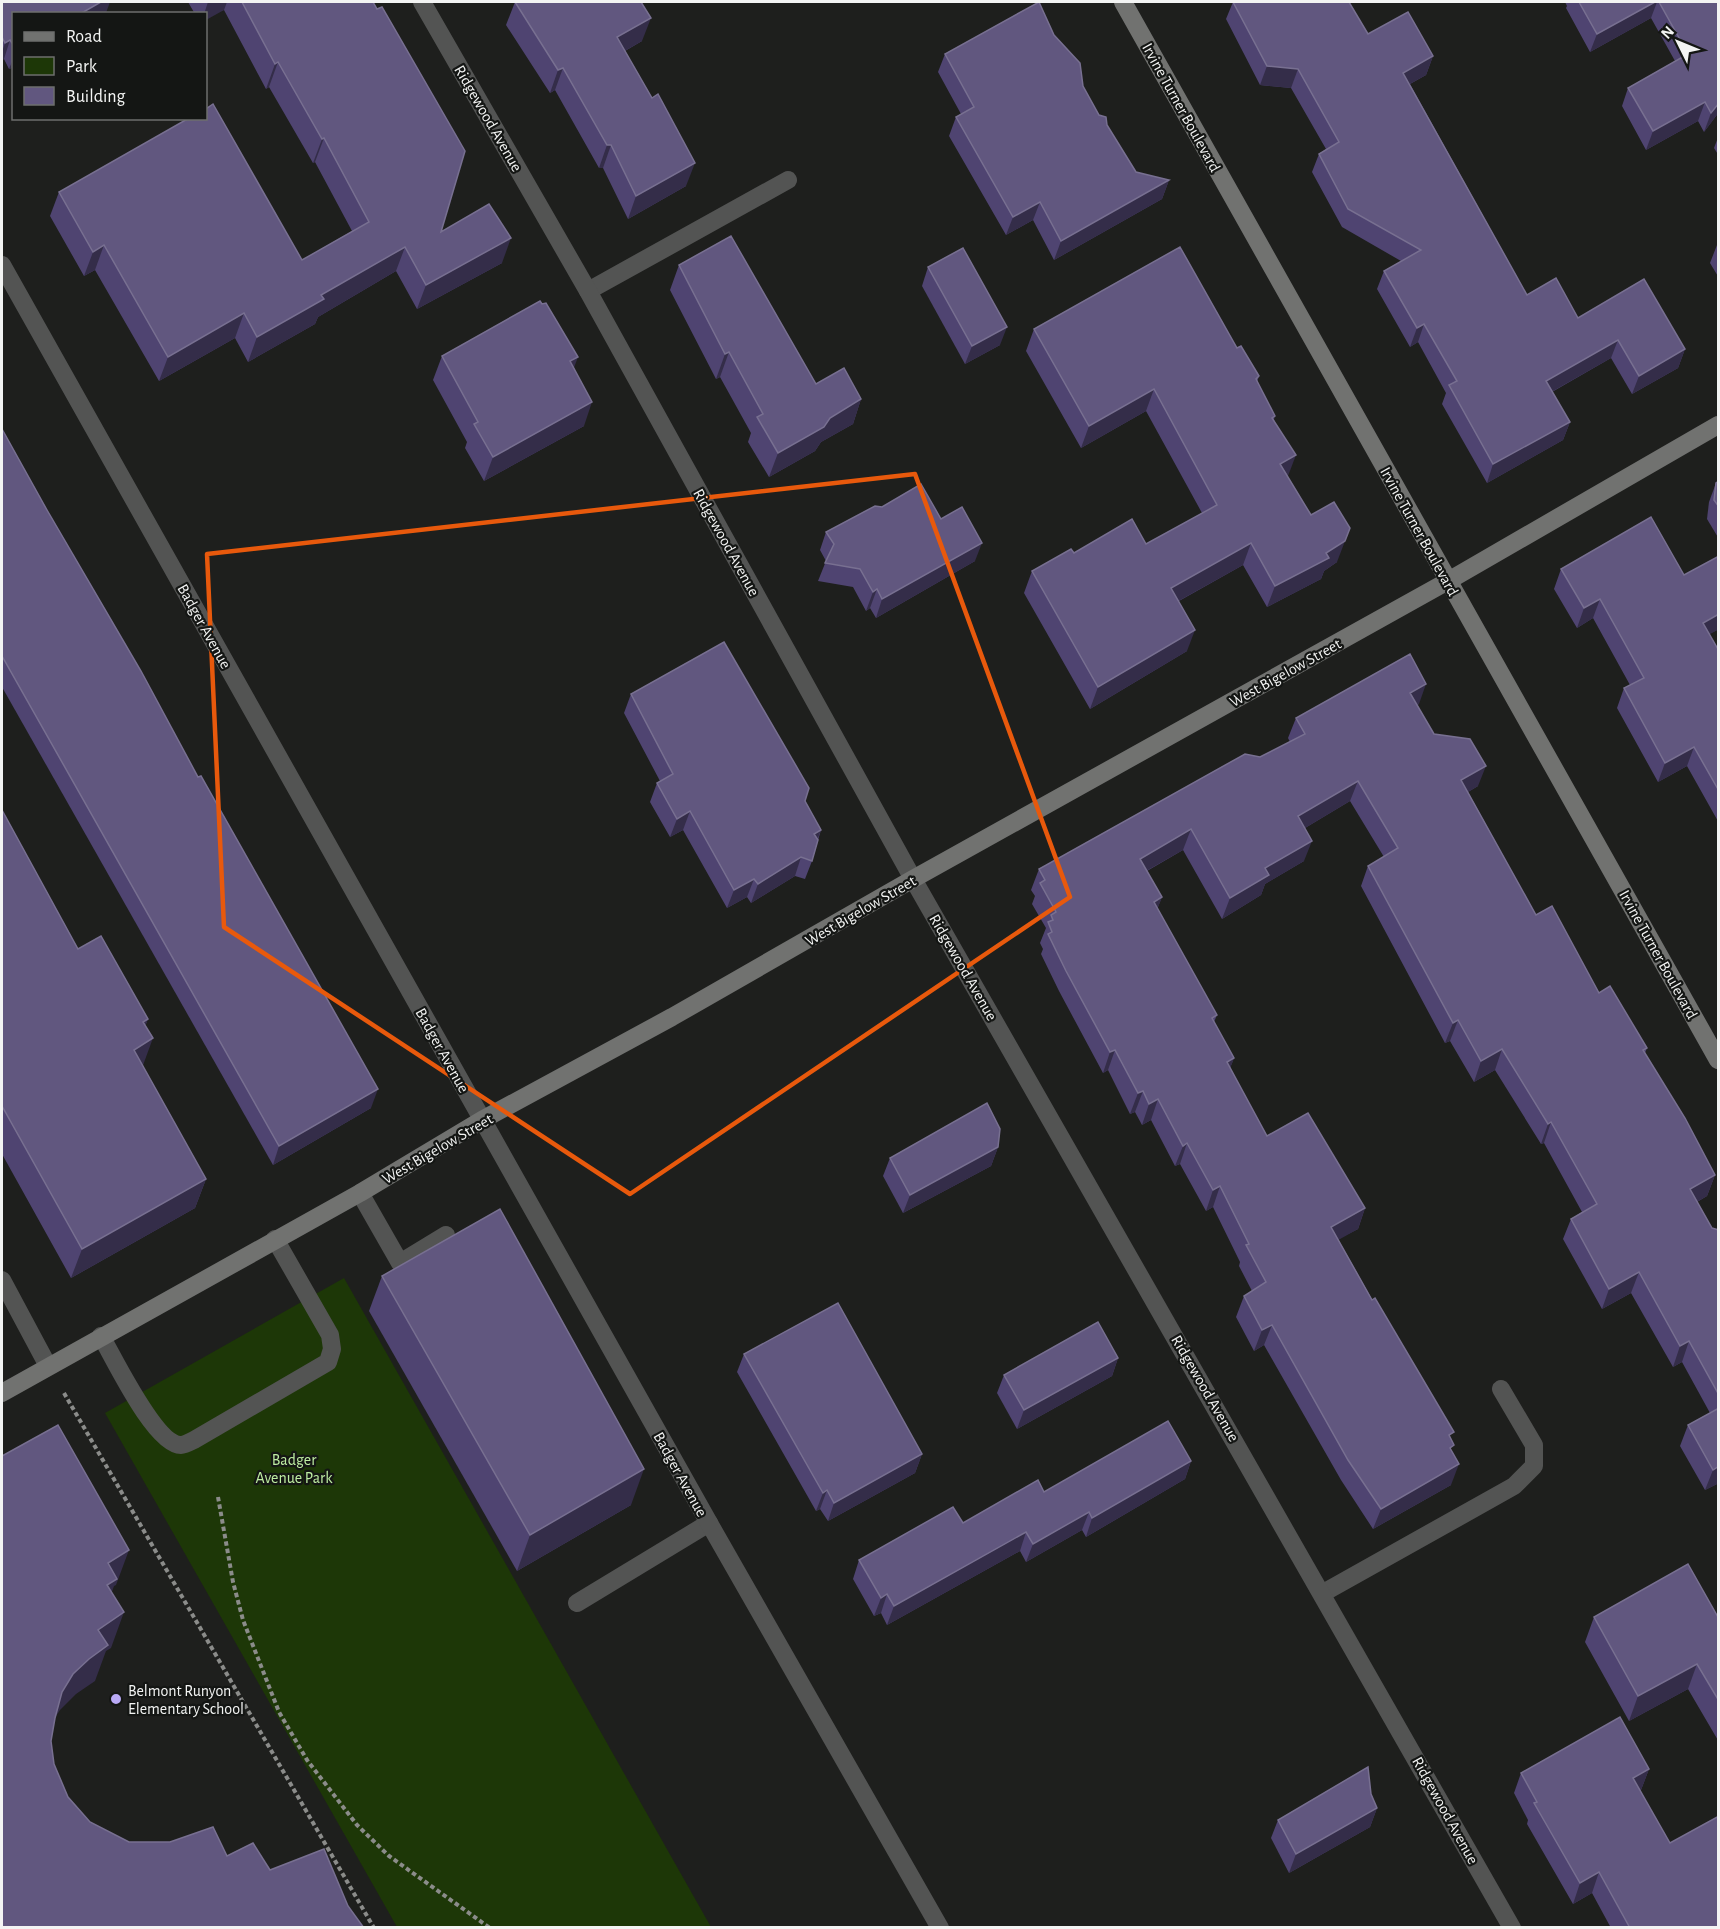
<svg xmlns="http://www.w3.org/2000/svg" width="1720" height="1929" font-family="'Alegreya Sans',sans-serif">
	<rect width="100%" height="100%" fill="#1e1f1d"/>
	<path fill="#1d3707" d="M 344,1278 L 711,1927 L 397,1927 L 105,1413 Z"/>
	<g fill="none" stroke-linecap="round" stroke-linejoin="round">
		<g stroke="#8b8c8a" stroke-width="4" stroke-dasharray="4.5 3" stroke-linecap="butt">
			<path d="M 64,1393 L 374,1928"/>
			<path d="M 218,1497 L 233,1582 L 243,1620 L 279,1712 L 307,1760 L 357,1825 L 389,1856 L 490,1928"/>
		</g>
		<g stroke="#535453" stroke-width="18">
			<path d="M 588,291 L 788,180"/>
			<path d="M 360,1193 L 400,1263 L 446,1235"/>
			<path d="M 101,1336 C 114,1358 155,1445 181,1445 C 184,1445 190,1442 194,1440 L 328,1362 L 332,1349 L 330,1335 L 275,1239"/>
			<path d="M 1323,1593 L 1514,1486 L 1534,1466 L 1534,1445 L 1501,1389"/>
			<path d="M 577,1603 L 709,1523"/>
		</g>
		<g stroke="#535453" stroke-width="18">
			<path d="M 422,2 L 588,291 L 913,879 L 1512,1928"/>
			<path d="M 2,265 L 709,1523 L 940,1928"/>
			<path d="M 2,1280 L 48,1366"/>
		</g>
		<g stroke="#717270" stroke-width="18">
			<path d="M 1123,2 L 1718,1060"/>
			<path d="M 2,1393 L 360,1193 L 482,1120 L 672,1017 L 913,879 L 1448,581 L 1718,425"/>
		</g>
	</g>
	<g fill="#4f4471">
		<path d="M 2,2 L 106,13 L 14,14 L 14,67 L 9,69 L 4,59 L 2,60 Z"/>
		<path d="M 188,2 L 373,2 L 441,232 L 502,263 L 417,309 L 396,271 L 318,317 L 315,324 L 248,362 L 235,338 L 159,381 L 95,270 L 84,276 L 50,216 L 59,192 L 302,260 L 352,231 L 315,162 L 313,163 L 269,87 L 266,89 L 224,10 L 206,14 L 195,14 Z"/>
		<path d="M 515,2 L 642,41 L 625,51 L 686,186 L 628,219 L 603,168 L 599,168 L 555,90 L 550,93 L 506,25 Z"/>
		<path d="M 1233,2 L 1349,2 L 1368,34 L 1433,56 L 1426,75 L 1410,84 L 1527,295 L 1578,318 L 1685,349 L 1678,368 L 1632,394 L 1611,358 L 1552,392 L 1570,422 L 1563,440 L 1487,483 L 1442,404 L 1446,393 L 1418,342 L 1410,347 L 1377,289 L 1384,271 L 1401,261 L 1342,227 L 1312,172 L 1319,154 L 1326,149 L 1291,88 L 1260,85 L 1226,19 Z"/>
		<path d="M 1565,2 L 1719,2 L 1719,112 L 1704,132 L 1698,121 L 1646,150 L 1622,106 L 1628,88 L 1675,61 L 1651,18 L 1590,52 L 1566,8 L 1567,6 Z"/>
		<path d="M 1054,35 L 1099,115 L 1107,125 L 1136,172 L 1169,180 L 1162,199 L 1054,260 L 1033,220 L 1006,235 L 949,136 L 956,117 L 961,114 L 938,72 L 945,54 Z"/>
		<path d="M 1719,135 L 1719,156 L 1714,148 Z"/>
		<path d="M 1719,244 L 1719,278 L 1710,263 L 1717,245 Z"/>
		<path d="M 679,265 L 816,384 L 861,399 L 853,424 L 821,442 L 815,451 L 769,477 L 748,442 L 751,433 L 720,377 L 716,379 L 670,290 Z"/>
		<path d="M 928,267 L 1000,345 L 965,364 L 922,286 Z"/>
		<path d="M 1034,329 L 1237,348 L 1259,376 L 1257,382 L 1275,416 L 1274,419 L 1288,477 L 1337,562 L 1324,571 L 1321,579 L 1267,607 L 1243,565 L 1179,601 L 1187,651 L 1090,709 L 1024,593 L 1032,571 L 1146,544 L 1202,513 L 1146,411 L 1081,448 L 1026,351 Z"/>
		<path d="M 442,356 L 574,368 L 584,426 L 484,481 L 465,448 L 467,442 L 433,380 Z"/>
		<path d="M 2,429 L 371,1108 L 273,1165 L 2,687 Z"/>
		<path d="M 1719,481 L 1719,539 L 1707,519 L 1709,502 L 1716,483 Z"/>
		<path d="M 941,519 L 975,561 L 876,618 L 870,608 L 866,611 L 853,587 L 818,581 L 826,561 L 820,550 L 826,532 Z"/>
		<path d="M 1719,556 L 1719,629 L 1709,634 L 1719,651 L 1719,823 L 1687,766 L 1658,782 L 1617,708 L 1624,688 L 1630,685 L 1593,618 L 1577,628 L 1554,589 L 1561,569 L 1684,575 Z"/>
		<path d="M 631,694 L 805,801 L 821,830 L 812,861 L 805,879 L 795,876 L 751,903 L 747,897 L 727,908 L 683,830 L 670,837 L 650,802 L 657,783 L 660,781 L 624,713 Z"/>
		<path d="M 1419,704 L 1417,705 L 1434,734 L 1478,786 L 1468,792 L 1536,915 L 1599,993 L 1647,1048 L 1645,1053 L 1715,1175 L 1707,1196 L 1697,1202 L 1712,1228 L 1719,1230 L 1719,1483 L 1705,1490 L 1680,1446 L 1688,1425 L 1710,1413 L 1682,1362 L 1673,1367 L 1631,1293 L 1602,1309 L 1563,1239 L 1571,1219 L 1582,1212 L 1544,1143 L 1541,1144 L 1495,1070 L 1474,1082 L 1450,1041 L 1445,1043 L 1361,886 L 1368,866 L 1384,857 L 1350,801 L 1305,828 L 1304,861 L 1265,884 L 1261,895 L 1222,919 L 1183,850 L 1147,871 L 1162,897 L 1157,909 L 1217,1015 L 1214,1022 L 1234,1058 L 1230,1068 L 1267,1136 L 1365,1208 L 1358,1229 L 1338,1239 L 1451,1439 L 1451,1485 L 1373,1529 L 1341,1480 L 1264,1345 L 1254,1351 L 1236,1317 L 1244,1296 L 1252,1291 L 1239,1266 L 1240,1262 L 1213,1207 L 1206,1211 L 1180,1164 L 1175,1166 L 1151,1120 L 1142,1125 L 1135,1112 L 1130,1114 L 1108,1070 L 1103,1073 L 1059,991 L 1041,954 L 1043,949 L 1040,943 L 1046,928 L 1032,904 L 1035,896 L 1031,890 L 1039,869 L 1290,742 L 1288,738 L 1296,718 Z"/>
		<path d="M 2,810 L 78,949 L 148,1019 L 145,1026 L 143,1066 L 206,1179 L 195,1208 L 71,1278 L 2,1154 Z"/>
		<path d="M 998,1147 L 991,1166 L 903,1213 L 883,1176 L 890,1158 Z"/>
		<path d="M 382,1276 L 631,1505 L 517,1571 L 369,1311 Z"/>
		<path d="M 744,1354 L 922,1454 L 915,1473 L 828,1521 L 820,1509 L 816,1511 L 737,1372 Z"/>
		<path d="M 1118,1358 L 1112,1376 L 1017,1429 L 997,1393 L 1004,1375 Z"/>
		<path d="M 1191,1461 L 1185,1479 L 1086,1537 L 1082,1530 L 1026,1562 L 1020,1551 L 887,1625 L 881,1613 L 874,1616 L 853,1579 L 859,1560 L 963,1523 L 1044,1492 Z"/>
		<path d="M 1594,1617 L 1719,1619 L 1719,1742 L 1688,1689 L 1629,1721 L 1585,1642 Z"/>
		<path d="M 1649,1769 L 1641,1790 L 1640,1791 L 1719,1928 L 1611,1928 L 1592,1893 L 1573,1904 L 1527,1824 L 1528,1820 L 1514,1793 L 1521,1773 Z"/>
		<path d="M 1371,1794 L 1377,1808 L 1370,1827 L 1289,1873 L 1271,1838 L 1278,1820 Z"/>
	</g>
	<g fill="#342d49">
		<path d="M 101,2 L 110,2 L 106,13 L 80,14 Z"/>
		<path d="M 208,2 L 227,2 L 224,10 L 206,20 L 206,14 L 204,14 Z"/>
		<path d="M 1655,2 L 1657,2 L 1651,18 L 1590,52 L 1597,34 Z"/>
		<path d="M 651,18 L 642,41 L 609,60 L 617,37 Z"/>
		<path d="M 10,40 L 4,59 L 2,60 L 2,52 L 5,43 Z"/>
		<path d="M 1433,56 L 1426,75 L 1397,91 L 1403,73 Z"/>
		<path d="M 14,57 L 14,67 L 9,69 Z"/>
		<path d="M 278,62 L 269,87 L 266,89 L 275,64 Z"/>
		<path d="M 1267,66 L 1298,69 L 1291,88 L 1260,85 Z"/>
		<path d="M 563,68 L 555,90 L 550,93 L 558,70 Z"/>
		<path d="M 1705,102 L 1698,121 L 1646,150 L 1653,131 Z"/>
		<path d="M 1719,103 L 1719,112 L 1704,132 L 1711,113 Z"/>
		<path d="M 324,138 L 315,162 L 313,163 L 322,139 Z"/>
		<path d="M 607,145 L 611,145 L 603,168 L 599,168 Z"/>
		<path d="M 695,163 L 686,186 L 628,219 L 636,196 Z"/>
		<path d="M 1169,180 L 1162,199 L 1054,260 L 1061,241 Z"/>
		<path d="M 1040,202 L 1033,220 L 1006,235 L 1013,217 Z"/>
		<path d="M 511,238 L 502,263 L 417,309 L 426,285 Z"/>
		<path d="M 104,245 L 95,270 L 84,276 L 93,252 Z"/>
		<path d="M 405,247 L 396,271 L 318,317 L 315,324 L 248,362 L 257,337 L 321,295 Z"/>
		<path d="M 244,313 L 235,338 L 159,381 L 168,357 Z"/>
		<path d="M 1424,324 L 1418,342 L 1410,347 L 1417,328 Z"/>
		<path d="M 1007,327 L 1000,345 L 965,364 L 972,346 Z"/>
		<path d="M 1618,340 L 1611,358 L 1539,399 L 1546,381 Z"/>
		<path d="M 1685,349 L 1678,368 L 1632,394 L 1639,376 Z"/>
		<path d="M 729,352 L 720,377 L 716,379 L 725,354 Z"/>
		<path d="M 578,357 L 569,381 L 570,361 Z"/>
		<path d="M 1154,389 L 1146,411 L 1081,448 L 1089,426 Z"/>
		<path d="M 861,399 L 853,424 L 821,442 L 815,451 L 769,477 L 778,453 L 830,418 Z"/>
		<path d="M 592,402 L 584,426 L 484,481 L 493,457 Z"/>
		<path d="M 1570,422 L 1563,440 L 1487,483 L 1493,464 Z"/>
		<path d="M 1296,455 L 1288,476 L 1280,464 Z"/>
		<path d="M 1350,528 L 1337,562 L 1324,571 L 1321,579 L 1267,607 L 1275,586 L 1326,553 Z"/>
		<path d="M 982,543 L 975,561 L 876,618 L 882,599 Z"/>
		<path d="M 1251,543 L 1243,565 L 1164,609 L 1171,588 Z"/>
		<path d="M 877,589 L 870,608 L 866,611 L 873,592 Z"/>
		<path d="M 1600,599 L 1593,618 L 1577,628 L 1584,608 Z"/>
		<path d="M 1719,614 L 1719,629 L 1696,642 L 1703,623 Z"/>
		<path d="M 1195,630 L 1187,651 L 1090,709 L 1098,687 Z"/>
		<path d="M 1426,684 L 1419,704 L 1402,713 L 1410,693 Z"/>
		<path d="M 1694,747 L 1687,766 L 1658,782 L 1665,763 Z"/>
		<path d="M 1486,766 L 1478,786 L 1453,801 L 1461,780 Z"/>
		<path d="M 1358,781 L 1350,801 L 1290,837 L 1298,816 Z"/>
		<path d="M 690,811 L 683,830 L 670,837 L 677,819 Z"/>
		<path d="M 1191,829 L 1183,850 L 1132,879 L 1140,859 Z"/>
		<path d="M 821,830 L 814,848 L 814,834 Z"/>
		<path d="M 1312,841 L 1304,861 L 1265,884 L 1261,895 L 1222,919 L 1230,898 L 1265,868 Z"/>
		<path d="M 801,857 L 795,876 L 751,903 L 758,884 Z"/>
		<path d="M 754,879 L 747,897 L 727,908 L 734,890 Z"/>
		<path d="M 1162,897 L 1154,918 L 1154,902 Z"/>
		<path d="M 148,1019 L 137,1047 L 153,1038 L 142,1068 L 123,1079 L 143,1022 Z"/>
		<path d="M 1458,1020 L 1450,1041 L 1445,1043 L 1453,1023 Z"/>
		<path d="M 1502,1049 L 1495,1070 L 1474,1082 L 1481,1061 Z"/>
		<path d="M 1115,1050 L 1108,1070 L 1103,1073 L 1110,1052 Z"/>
		<path d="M 1234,1058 L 1226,1079 L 1227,1062 Z"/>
		<path d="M 378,1089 L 371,1108 L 273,1165 L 279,1146 Z"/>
		<path d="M 1143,1091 L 1135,1112 L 1130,1114 L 1138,1093 Z"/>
		<path d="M 1158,1099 L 1151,1120 L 1142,1125 L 1149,1104 Z"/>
		<path d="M 1551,1122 L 1544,1143 L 1541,1144 L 1548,1124 Z"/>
		<path d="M 1187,1143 L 1180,1164 L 1175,1166 L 1183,1146 Z"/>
		<path d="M 998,1147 L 991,1166 L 903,1213 L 910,1195 Z"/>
		<path d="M 1715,1175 L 1707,1196 L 1683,1210 L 1690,1189 Z"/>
		<path d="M 206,1179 L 195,1208 L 71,1278 L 82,1249 Z"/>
		<path d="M 1220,1186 L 1213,1207 L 1206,1211 L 1213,1190 Z"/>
		<path d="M 1365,1208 L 1358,1229 L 1324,1248 L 1331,1227 Z"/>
		<path d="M 1639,1272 L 1631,1293 L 1602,1309 L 1609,1289 Z"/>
		<path d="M 1272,1325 L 1264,1345 L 1254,1351 L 1262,1330 Z"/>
		<path d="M 1689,1341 L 1682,1362 L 1673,1367 L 1680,1346 Z"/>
		<path d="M 1118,1358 L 1112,1376 L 1017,1429 L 1024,1410 Z"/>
		<path d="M 922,1454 L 915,1473 L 828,1521 L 834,1503 Z"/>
		<path d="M 1191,1461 L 1185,1479 L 1086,1537 L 1092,1518 Z"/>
		<path d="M 1459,1464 L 1451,1485 L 1373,1529 L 1381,1509 Z"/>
		<path d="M 1719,1466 L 1719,1483 L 1705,1490 L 1713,1470 Z"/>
		<path d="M 644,1469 L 631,1505 L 517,1571 L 530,1535 Z"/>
		<path d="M 827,1490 L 820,1509 L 816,1511 L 823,1493 Z"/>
		<path d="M 1089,1512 L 1082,1530 L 1026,1562 L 1033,1544 Z"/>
		<path d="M 1026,1532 L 1020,1551 L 887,1625 L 894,1606 Z"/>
		<path d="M 129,1550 L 116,1585 L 114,1586 L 104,1614 L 108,1563 Z"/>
		<path d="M 887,1594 L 881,1613 L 874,1616 L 881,1598 Z"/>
		<path d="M 124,1612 L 111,1648 L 106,1651 L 95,1681 L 76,1694 L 60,1710 L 49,1727 L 62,1692 L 98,1630 Z"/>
		<path d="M 1697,1664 L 1688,1689 L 1629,1721 L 1638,1696 Z"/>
		<path d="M 1649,1769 L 1641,1790 L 1625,1799 L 1633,1778 Z"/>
		<path d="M 1377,1808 L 1370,1827 L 1289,1873 L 1296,1854 Z"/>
		<path d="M 1599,1872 L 1592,1893 L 1573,1904 L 1580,1883 Z"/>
	</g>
	<g fill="#61577f" stroke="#787091" stroke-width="1.5">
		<path d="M 2,2 L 101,2 L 80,14 L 14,14 L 14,46 L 10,40 L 5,43 L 2,37 Z"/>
		<path d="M 242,2 L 373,2 L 377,9 L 382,7 L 465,151 L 441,232 L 489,204 L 511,238 L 426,285 L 405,247 L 321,295 L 324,299 L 257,337 L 244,313 L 168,357 L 104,245 L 93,252 L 59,192 L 189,118 L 206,118 L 206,109 L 213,104 L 302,260 L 369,222 L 324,138 L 322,139 L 278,62 L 275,64 Z"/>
		<path d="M 515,2 L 641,2 L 651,18 L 617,37 L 652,98 L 658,94 L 695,163 L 636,196 L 611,145 L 607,145 L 563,68 L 558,70 Z"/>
		<path d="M 1039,2 L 1054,35 L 1080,63 L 1083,86 L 1099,115 L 1106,117 L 1107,125 L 1136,172 L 1169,180 L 1061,241 L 1040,202 L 1013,217 L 956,117 L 974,107 L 945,54 Z"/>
		<path d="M 1233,2 L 1349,2 L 1368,34 L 1408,12 L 1433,56 L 1403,73 L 1527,295 L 1556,278 L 1578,318 L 1644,279 L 1685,349 L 1639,376 L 1618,340 L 1546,381 L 1570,422 L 1493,464 L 1449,385 L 1457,381 L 1424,324 L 1417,328 L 1384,271 L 1421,250 L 1348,209 L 1319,154 L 1339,142 L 1298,69 L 1267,66 Z"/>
		<path d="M 1579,2 L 1655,2 L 1597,34 Z"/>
		<path d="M 1659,2 L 1719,2 L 1719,103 L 1711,113 L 1705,102 L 1653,131 L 1628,88 L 1688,54 Z"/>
		<path d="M 731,236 L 816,384 L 844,368 L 861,399 L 830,418 L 824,427 L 778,453 L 757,417 L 763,414 L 729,352 L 725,354 L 679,265 Z"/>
		<path d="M 1180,247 L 1237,348 L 1241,346 L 1259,376 L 1256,379 L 1275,416 L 1272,418 L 1296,455 L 1280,464 L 1311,515 L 1334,502 L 1350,528 L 1345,541 L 1326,553 L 1329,558 L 1275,586 L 1251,543 L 1171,588 L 1195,630 L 1098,687 L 1032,571 L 1071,549 L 1074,553 L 1132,519 L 1146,544 L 1217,505 L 1154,389 L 1089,426 L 1034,329 Z"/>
		<path d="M 963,248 L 1007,327 L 972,346 L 928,267 Z"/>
		<path d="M 540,301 L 542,304 L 546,303 L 578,357 L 570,361 L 592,402 L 493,457 L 474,424 L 478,422 L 442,356 Z"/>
		<path d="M 2,429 L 47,510 L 141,671 L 198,777 L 201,776 L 378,1089 L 279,1146 L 2,656 Z"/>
		<path d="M 1719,481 L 1719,507 L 1714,500 L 1716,483 Z"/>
		<path d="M 921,484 L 941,519 L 962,507 L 982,543 L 882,599 L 877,589 L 873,592 L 860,569 L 825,563 L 834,544 L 826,532 L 875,506 L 882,507 Z"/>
		<path d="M 1651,517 L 1684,575 L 1719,556 L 1719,614 L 1703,623 L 1719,651 L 1719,791 L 1694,747 L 1665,763 L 1624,688 L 1644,678 L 1600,599 L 1584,608 L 1561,569 Z"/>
		<path d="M 724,642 L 809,788 L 805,801 L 821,830 L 814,834 L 818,840 L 812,861 L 801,857 L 758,884 L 754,879 L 734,890 L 690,811 L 677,819 L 657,783 L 673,774 L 631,694 Z"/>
		<path d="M 1410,654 L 1426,684 L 1410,693 L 1434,734 L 1470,739 L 1486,766 L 1461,780 L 1536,915 L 1552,906 L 1599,993 L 1610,986 L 1647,1048 L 1643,1050 L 1685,1118 L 1715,1175 L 1690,1189 L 1712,1228 L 1719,1230 L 1719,1395 L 1689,1341 L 1680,1346 L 1639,1272 L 1609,1289 L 1571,1219 L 1597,1204 L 1551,1122 L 1548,1124 L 1502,1049 L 1481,1061 L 1458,1020 L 1453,1023 L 1368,866 L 1398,848 L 1358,781 L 1298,816 L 1312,841 L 1265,868 L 1269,875 L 1230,898 L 1191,829 L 1140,859 L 1162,897 L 1154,902 L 1217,1015 L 1212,1018 L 1234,1058 L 1227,1062 L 1267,1136 L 1308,1113 L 1365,1208 L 1331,1227 L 1372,1300 L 1375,1298 L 1454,1432 L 1449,1435 L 1454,1445 L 1450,1448 L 1459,1464 L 1381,1509 L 1348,1460 L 1272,1325 L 1262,1330 L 1244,1296 L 1266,1282 L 1246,1245 L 1249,1244 L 1220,1186 L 1213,1190 L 1187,1143 L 1183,1146 L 1158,1099 L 1149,1104 L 1143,1091 L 1138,1093 L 1115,1050 L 1110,1052 L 1066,971 L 1048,934 L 1052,932 L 1048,922 L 1053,920 L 1051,915 L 1056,912 L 1040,883 L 1045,880 L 1039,869 L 1245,754 L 1260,757 L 1305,734 L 1296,718 Z"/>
		<path d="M 2,810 L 78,949 L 101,936 L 148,1019 L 143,1022 L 153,1038 L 134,1050 L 206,1179 L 82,1249 L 2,1106 Z"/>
		<path d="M 987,1103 L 1000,1129 L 998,1147 L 910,1195 L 890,1158 Z"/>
		<path d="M 500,1209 L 644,1469 L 530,1535 L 382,1276 Z"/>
		<path d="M 838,1303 L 922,1454 L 834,1503 L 827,1490 L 823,1493 L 744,1354 Z"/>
		<path d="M 1098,1322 L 1118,1358 L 1024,1410 L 1004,1375 Z"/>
		<path d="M 1719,1408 L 1719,1466 L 1713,1470 L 1688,1425 Z"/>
		<path d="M 1168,1421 L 1191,1461 L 1092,1518 L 1089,1512 L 1033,1544 L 1026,1532 L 894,1606 L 887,1594 L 881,1598 L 859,1560 L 953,1507 L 963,1523 L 1038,1480 L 1044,1492 Z"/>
		<path d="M 58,1425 L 129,1550 L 108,1563 L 117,1579 L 107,1585 L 124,1612 L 98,1630 L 108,1645 L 89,1659 L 73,1674 L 62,1692 L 55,1718 L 51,1741 L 54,1764 L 68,1797 L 90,1822 L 129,1842 L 170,1842 L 213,1827 L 227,1856 L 253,1843 L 270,1870 L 324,1849 L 348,1906 L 364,1928 L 2,1928 L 2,1456 Z"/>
		<path d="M 1688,1564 L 1719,1619 L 1719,1701 L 1697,1664 L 1638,1696 L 1594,1617 Z"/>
		<path d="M 1620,1717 L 1649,1769 L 1633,1778 L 1670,1843 L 1719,1816 L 1719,1928 L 1630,1928 L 1599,1872 L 1580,1883 L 1534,1803 L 1537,1802 L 1521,1773 Z"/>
		<path d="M 1368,1767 L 1371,1794 L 1377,1808 L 1296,1854 L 1278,1820 Z"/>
	</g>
	<path fill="none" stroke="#e8590c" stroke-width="4.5" stroke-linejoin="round" d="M 915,474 L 1070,897 L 630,1194 L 224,927 L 207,554 Z"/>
	<circle fill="#baaaf6" stroke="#141614" stroke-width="2" cx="116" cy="1699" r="6"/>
	<g text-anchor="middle" stroke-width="4.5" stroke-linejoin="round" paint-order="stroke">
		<g font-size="16" fill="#f3f4f3" stroke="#141614">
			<text transform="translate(1182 107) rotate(61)" y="6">Irvine Turner Boulevard</text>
			<text transform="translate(489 118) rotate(60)" y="6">Ridgewood Avenue</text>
			<text transform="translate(1420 531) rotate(61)" y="6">Irvine Turner Boulevard</text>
			<text transform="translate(727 542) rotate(61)" y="6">Ridgewood Avenue</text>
			<text transform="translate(205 626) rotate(61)" y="6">Badger Avenue</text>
			<text transform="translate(1285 672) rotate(-29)" y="6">West Bigelow Street</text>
			<text transform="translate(860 910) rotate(-30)" y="6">West Bigelow Street</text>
			<text transform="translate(1659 954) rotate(61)" y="6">Irvine Turner Boulevard</text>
			<text transform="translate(964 967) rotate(60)" y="6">Ridgewood Avenue</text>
			<text transform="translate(443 1050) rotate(61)" y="6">Badger Avenue</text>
			<text transform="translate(437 1148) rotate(-30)" y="6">West Bigelow Street</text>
			<text transform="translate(1206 1388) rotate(60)" y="6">Ridgewood Avenue</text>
			<text transform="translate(681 1474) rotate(61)" y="6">Badger Avenue</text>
			<text transform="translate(1446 1810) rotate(61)" y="6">Ridgewood Avenue</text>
		</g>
		<g font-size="16" fill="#beeda2" stroke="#141614">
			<text x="294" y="1465">Badger<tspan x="294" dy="18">Avenue Park</tspan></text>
		</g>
		<g font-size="16" fill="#f3f4f3" stroke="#141614" text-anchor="start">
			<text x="128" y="1696">Belmont Runyon<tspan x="128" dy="18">Elementary School</tspan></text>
		</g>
	</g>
	<rect width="1720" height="1929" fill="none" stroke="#f3f4f3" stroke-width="6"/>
	<rect x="12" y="12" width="195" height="108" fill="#141614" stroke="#6d6f6d" stroke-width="1.5"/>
	<rect x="24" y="32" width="30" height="9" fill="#717270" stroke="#6d6f6d" stroke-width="1.5"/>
	<text x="66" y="42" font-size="18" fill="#f3f4f3">Road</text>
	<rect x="24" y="57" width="30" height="18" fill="#1d3707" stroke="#6d6f6d" stroke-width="1.5"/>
	<text x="66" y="72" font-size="18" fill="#f3f4f3">Park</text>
	<rect x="24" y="87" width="30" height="18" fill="#61577f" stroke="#6d6f6d" stroke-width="1.5"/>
	<text x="66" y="102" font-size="18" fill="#f3f4f3">Building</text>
	<g transform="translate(1678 42) rotate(313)" stroke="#141614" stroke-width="4.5" paint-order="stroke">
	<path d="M0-4.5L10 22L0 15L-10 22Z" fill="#f3f4f3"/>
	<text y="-9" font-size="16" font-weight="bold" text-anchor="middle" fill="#f3f4f3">N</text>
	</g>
</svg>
